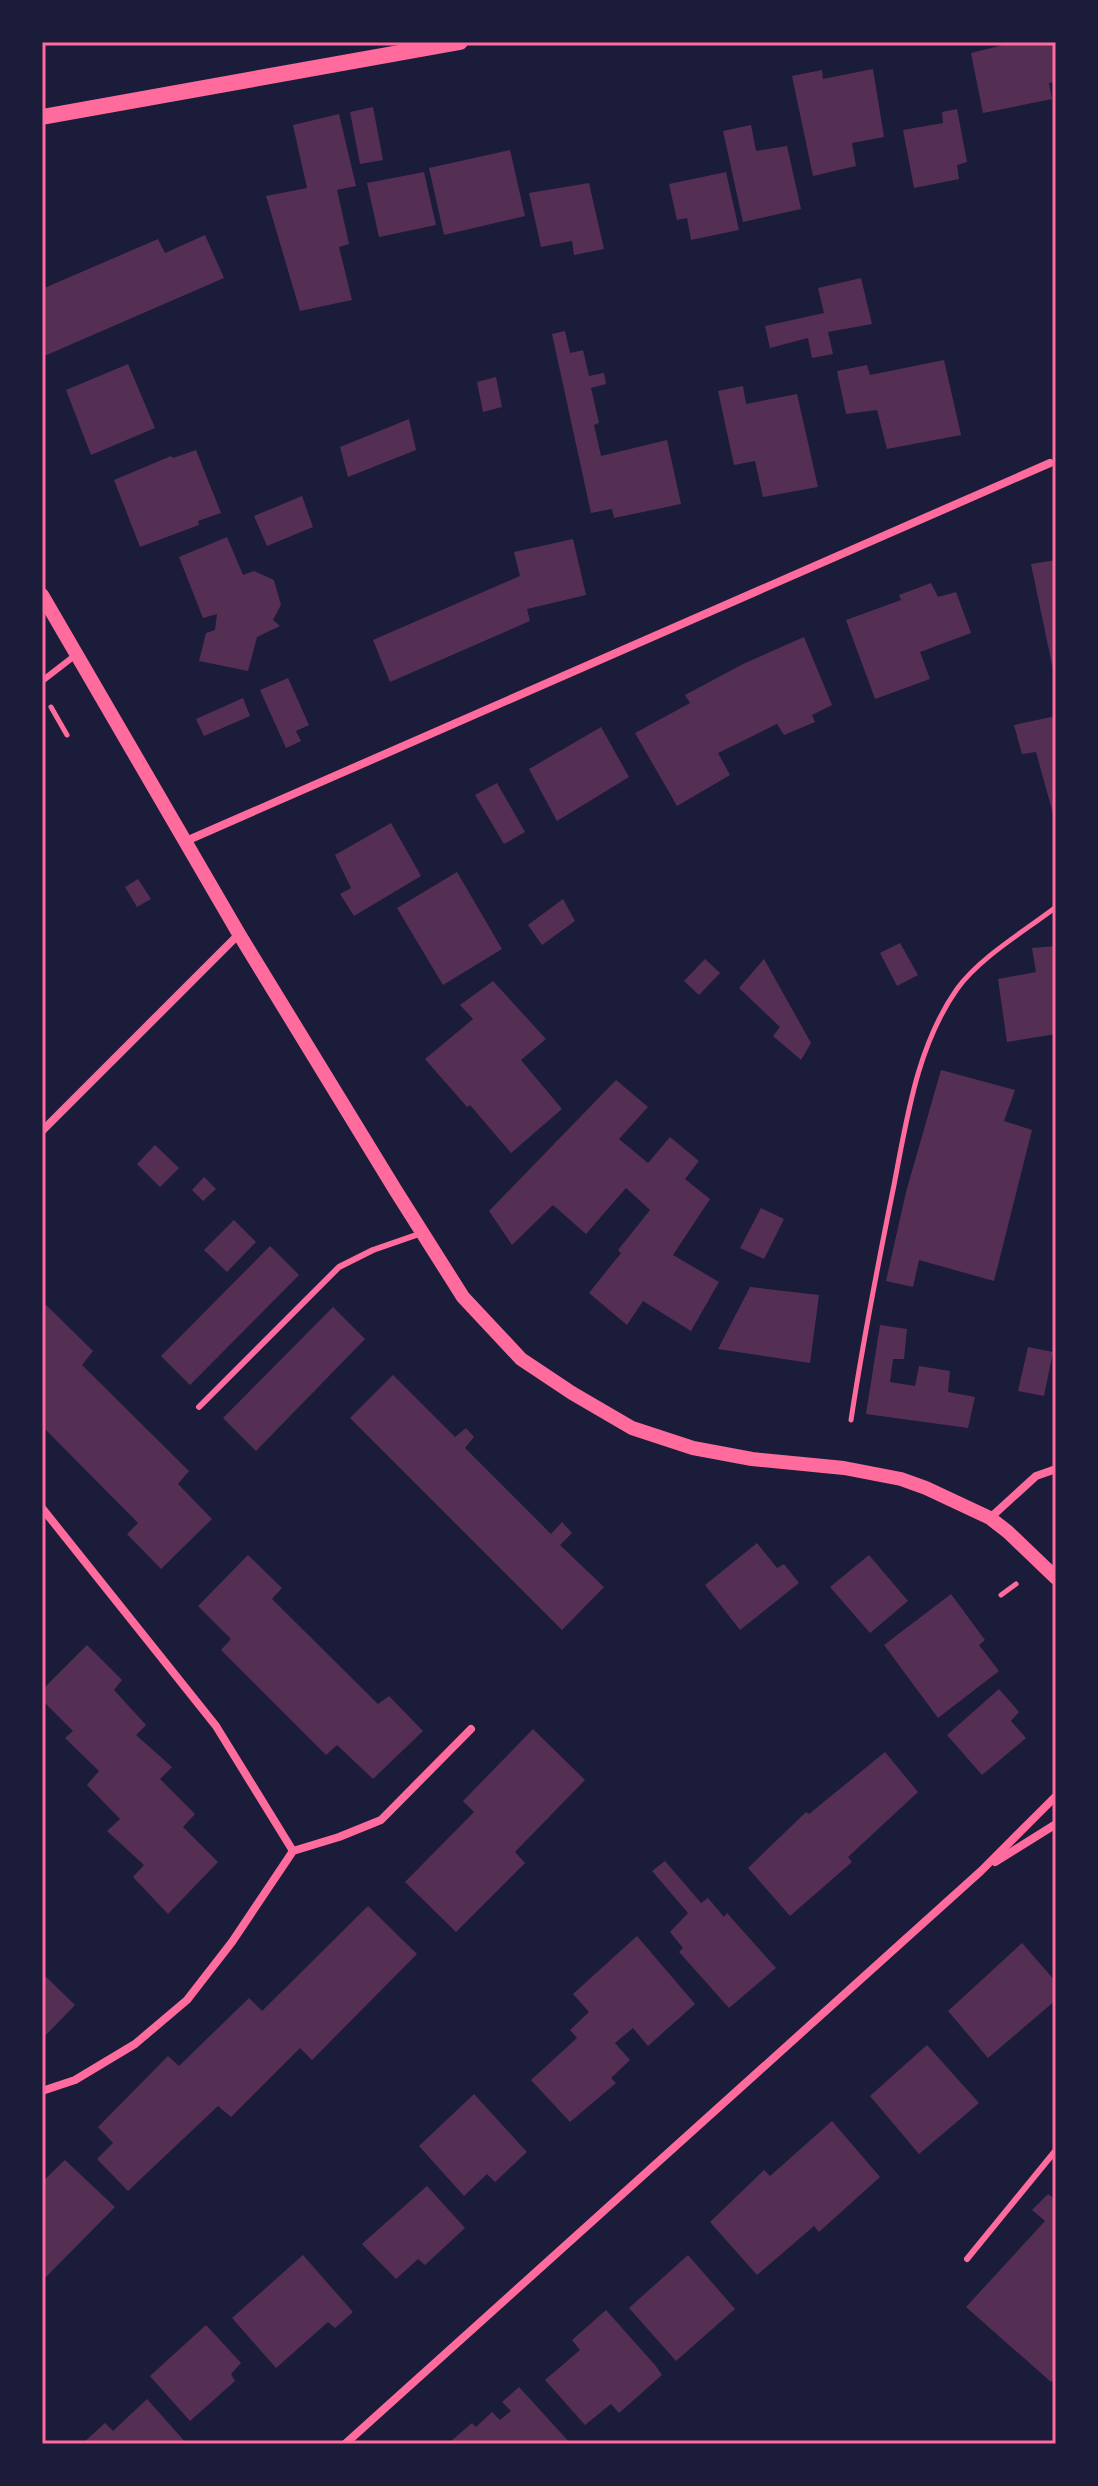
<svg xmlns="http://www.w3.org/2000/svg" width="1098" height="2486" font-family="'PT Sans',sans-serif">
	<rect width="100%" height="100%" fill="#1b1b3a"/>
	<g fill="#542f53">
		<path d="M 1015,42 L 1056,42 L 1056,82 L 1049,83 L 1052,99 L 983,113 L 971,53 Z"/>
		<path d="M 873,69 L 884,137 L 852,143 L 856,166 L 813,176 L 792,76 L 822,70 L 823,79 Z"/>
		<path d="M 373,107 L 383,160 L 360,164 L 350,112 Z"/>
		<path d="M 957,109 L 967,162 L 957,165 L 959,179 L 914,188 L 903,130 L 943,123 L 942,112 Z"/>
		<path d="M 339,114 L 356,186 L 337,190 L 349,244 L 339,247 L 352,300 L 300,311 L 266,196 L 307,188 L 293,125 Z"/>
		<path d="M 751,125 L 756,151 L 787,146 L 801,209 L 743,222 L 723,131 Z"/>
		<path d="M 510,150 L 525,216 L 444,235 L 429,168 Z"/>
		<path d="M 424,172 L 436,225 L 379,237 L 367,183 Z"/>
		<path d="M 726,172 L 739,230 L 691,240 L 687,218 L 677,220 L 669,184 Z"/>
		<path d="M 589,183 L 604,249 L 574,255 L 572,241 L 541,247 L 529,193 Z"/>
		<path d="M 205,235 L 224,278 L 42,357 L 42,300 L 44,299 L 42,289 L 158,239 L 165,253 Z"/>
		<path d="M 861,278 L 872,324 L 828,332 L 833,354 L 812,358 L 808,338 L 770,348 L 765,326 L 824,313 L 818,288 Z"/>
		<path d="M 565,331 L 570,353 L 583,350 L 589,376 L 604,373 L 606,384 L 591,388 L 599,423 L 594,425 L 601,456 L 667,440 L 681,504 L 614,518 L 612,509 L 591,513 L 552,334 Z"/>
		<path d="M 944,360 L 961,435 L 887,449 L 877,410 L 846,414 L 837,371 L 867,365 L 870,375 Z"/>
		<path d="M 128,364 L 155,428 L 91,455 L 66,390 Z"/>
		<path d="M 496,377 L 502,407 L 483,412 L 477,382 Z"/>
		<path d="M 743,386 L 746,404 L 797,394 L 818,487 L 763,497 L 755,461 L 734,465 L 718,391 Z"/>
		<path d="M 409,419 L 416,450 L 348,477 L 340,447 Z"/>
		<path d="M 196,450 L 221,513 L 198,521 L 199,525 L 140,547 L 114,480 L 171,456 L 173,458 Z"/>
		<path d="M 302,496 L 313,527 L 267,546 L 254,516 Z"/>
		<path d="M 227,537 L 243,575 L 254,571 L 274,580 L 281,605 L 273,620 L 280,626 L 257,637 L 248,671 L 199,661 L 206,633 L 215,630 L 217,614 L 203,618 L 179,557 Z"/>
		<path d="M 573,539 L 586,595 L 527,609 L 530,621 L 390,682 L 373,640 L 520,576 L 514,552 Z"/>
		<path d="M 1056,560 L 1056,679 L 1055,679 L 1031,564 Z"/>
		<path d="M 931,583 L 938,597 L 956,592 L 971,633 L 920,652 L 930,679 L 875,699 L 846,620 L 901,600 L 899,595 Z"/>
		<path d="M 804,637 L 832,705 L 812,715 L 815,722 L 784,735 L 777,724 L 718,753 L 730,775 L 677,806 L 635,733 L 690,703 L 685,695 L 743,664 Z"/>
		<path d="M 288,678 L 309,725 L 296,731 L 301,741 L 286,748 L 260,690 Z"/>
		<path d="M 243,698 L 250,716 L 204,736 L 196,719 Z"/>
		<path d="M 1056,716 L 1056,821 L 1055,821 L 1036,752 L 1022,754 L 1014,725 Z"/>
		<path d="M 601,727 L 629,777 L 557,821 L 529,769 Z"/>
		<path d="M 497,783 L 525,832 L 504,844 L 475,795 Z"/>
		<path d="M 391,823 L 421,876 L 354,916 L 340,894 L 351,888 L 335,855 Z"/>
		<path d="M 457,872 L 502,949 L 443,985 L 397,908 Z"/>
		<path d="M 138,879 L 151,899 L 137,907 L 125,887 Z"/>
		<path d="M 563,899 L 575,921 L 542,945 L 528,925 Z"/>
		<path d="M 900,943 L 918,975 L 897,986 L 880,953 Z"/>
		<path d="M 1056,946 L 1056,1034 L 1007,1042 L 998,979 L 1036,972 L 1032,948 Z"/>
		<path d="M 705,959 L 720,973 L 699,995 L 684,981 Z"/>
		<path d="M 764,959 L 811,1043 L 801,1060 L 773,1036 L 780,1027 L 739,988 Z"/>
		<path d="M 493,981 L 546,1039 L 521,1060 L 562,1109 L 511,1153 L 470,1105 L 467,1107 L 425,1059 L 473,1019 L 460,1005 Z"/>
		<path d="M 941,1070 L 1015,1090 L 1004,1121 L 1032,1130 L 994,1281 L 919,1260 L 913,1287 L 886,1281 L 906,1192 Z"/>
		<path d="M 616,1080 L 648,1107 L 619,1139 L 648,1163 L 670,1137 L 699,1161 L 685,1179 L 710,1199 L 673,1255 L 719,1282 L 691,1331 L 643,1301 L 627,1325 L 589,1293 L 621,1253 L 618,1250 L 650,1210 L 626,1188 L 586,1234 L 553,1205 L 512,1245 L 489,1211 Z"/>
		<path d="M 155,1145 L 179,1168 L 160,1187 L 137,1164 Z"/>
		<path d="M 204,1177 L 216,1189 L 203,1201 L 192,1190 Z"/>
		<path d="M 761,1208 L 784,1219 L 764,1259 L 740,1248 Z"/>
		<path d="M 234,1220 L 256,1242 L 227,1272 L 204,1250 Z"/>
		<path d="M 270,1246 L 299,1275 L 190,1385 L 161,1356 Z"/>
		<path d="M 750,1287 L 819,1295 L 810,1363 L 718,1349 Z"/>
		<path d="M 42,1301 L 93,1351 L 82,1365 L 189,1471 L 178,1484 L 212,1519 L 161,1569 L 127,1534 L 138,1523 L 42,1426 Z"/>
		<path d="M 333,1307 L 365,1339 L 256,1451 L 223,1418 Z"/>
		<path d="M 880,1325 L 907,1329 L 904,1359 L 893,1359 L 890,1382 L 915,1386 L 919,1366 L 950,1371 L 948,1392 L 975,1397 L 968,1428 L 866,1414 Z"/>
		<path d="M 1028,1347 L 1053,1352 L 1044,1396 L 1018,1391 Z"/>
		<path d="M 393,1375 L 455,1437 L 466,1428 L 474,1437 L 465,1448 L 551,1534 L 562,1522 L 572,1533 L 560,1545 L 604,1587 L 562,1630 L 350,1418 Z"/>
		<path d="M 757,1543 L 777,1568 L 784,1564 L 799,1583 L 740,1630 L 705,1585 Z"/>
		<path d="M 248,1555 L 282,1588 L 272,1599 L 378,1704 L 389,1696 L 423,1731 L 373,1779 L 337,1745 L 326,1755 L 221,1650 L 231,1639 L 198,1606 Z"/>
		<path d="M 869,1555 L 908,1601 L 870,1633 L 830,1587 Z"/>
		<path d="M 951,1594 L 985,1640 L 979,1645 L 999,1671 L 938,1718 L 884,1645 Z"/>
		<path d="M 87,1645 L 122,1680 L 114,1690 L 146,1725 L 136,1735 L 172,1767 L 160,1779 L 195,1814 L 183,1827 L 218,1862 L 168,1914 L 133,1877 L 144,1865 L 107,1831 L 120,1819 L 87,1785 L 99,1771 L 65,1738 L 73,1731 L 42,1700 L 42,1690 Z"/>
		<path d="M 999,1689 L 1019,1712 L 1011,1721 L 1026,1738 L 982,1775 L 947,1735 Z"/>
		<path d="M 533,1729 L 585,1780 L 515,1852 L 525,1863 L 456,1932 L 405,1882 L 474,1812 L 463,1801 Z"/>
		<path d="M 885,1752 L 918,1792 L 848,1857 L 852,1862 L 790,1916 L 748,1868 L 806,1812 L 809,1814 Z"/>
		<path d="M 665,1861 L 701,1903 L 708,1898 L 724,1917 L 727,1913 L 776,1968 L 729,2008 L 679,1952 L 683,1948 L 670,1932 L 688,1913 L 652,1871 Z"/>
		<path d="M 368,1906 L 417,1954 L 312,2060 L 300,2048 L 231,2117 L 218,2106 L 128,2191 L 97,2159 L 113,2143 L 98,2127 L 168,2056 L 179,2066 L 249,1998 L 262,2011 Z"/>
		<path d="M 637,1936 L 695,2004 L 648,2046 L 633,2028 L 615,2043 L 630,2060 L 611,2078 L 616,2083 L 570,2122 L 531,2080 L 577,2038 L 570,2030 L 589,2012 L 573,1994 Z"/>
		<path d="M 1022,1943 L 1056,1982 L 1056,2000 L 988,2058 L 948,2011 Z"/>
		<path d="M 42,1973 L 75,2005 L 42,2039 Z"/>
		<path d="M 927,2045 L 979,2103 L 919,2154 L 870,2096 Z"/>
		<path d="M 474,2094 L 527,2152 L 495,2182 L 487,2174 L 464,2196 L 419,2146 Z"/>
		<path d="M 832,2121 L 880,2177 L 819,2232 L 814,2226 L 757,2275 L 710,2222 L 764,2170 L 770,2176 Z"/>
		<path d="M 65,2160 L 115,2207 L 44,2279 L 42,2277 L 42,2182 Z"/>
		<path d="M 427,2186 L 465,2228 L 425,2265 L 418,2259 L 396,2279 L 362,2244 Z"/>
		<path d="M 1048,2194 L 1056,2200 L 1056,2377 L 1051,2382 L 966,2307 L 1045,2221 L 1032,2210 Z"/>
		<path d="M 303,2255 L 353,2312 L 335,2328 L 328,2322 L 276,2368 L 232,2318 Z"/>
		<path d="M 688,2255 L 735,2309 L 676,2361 L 629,2308 Z"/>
		<path d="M 606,2310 L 655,2365 L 662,2375 L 619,2413 L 611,2404 L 585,2425 L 545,2380 L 580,2350 L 572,2340 Z"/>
		<path d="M 206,2325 L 241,2363 L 231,2374 L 235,2381 L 190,2421 L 150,2376 Z"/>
		<path d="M 519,2387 L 571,2444 L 454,2444 L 451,2441 L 472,2423 L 476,2427 L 492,2412 L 500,2420 L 511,2411 L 502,2402 Z"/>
		<path d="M 147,2399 L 187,2444 L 82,2444 L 105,2423 L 113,2431 Z"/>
	</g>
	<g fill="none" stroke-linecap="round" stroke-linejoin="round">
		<g stroke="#ff6b9d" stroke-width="5">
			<path d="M 51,707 L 67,735"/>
			<path d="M 851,1420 C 863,1341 878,1264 894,1185 C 907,1118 917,1046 957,989 C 980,957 1025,931 1056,907"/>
			<path d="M 1001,1595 L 1016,1584"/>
		</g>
		<g stroke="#ff6b9d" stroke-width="6">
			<path d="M 42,681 L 77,654"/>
			<path d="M 199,1407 L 339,1267 L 373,1250 L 422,1233"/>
			<path d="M 967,2259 L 1056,2150"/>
		</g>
		<g stroke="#ff6b9d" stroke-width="8">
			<path d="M 186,841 L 1050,463"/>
			<path d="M 42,1131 L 239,934"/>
			<path d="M 42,1508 L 216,1726 L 293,1851"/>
			<path d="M 990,1518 L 1036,1476 L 1056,1469"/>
			<path d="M 995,1862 L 1056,1824"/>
			<path d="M 42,2091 L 75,2080 L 135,2044 L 187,2000 L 232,1942 L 293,1851 L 339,1837 L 381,1820 L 471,1729"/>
			<path d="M 345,2444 L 981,1871 L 1056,1796"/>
		</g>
		<path stroke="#ff6b9d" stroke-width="14" d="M 42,595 L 239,934 L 396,1191 L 463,1297 L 521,1359 L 572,1393 L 632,1428 L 693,1448 L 752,1459 L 844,1468 L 901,1479 L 926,1488 L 990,1518 L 1008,1532 L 1056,1578"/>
		<path stroke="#ff6b9d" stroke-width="16" d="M 42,117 L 460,42"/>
	</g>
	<rect width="1098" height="2486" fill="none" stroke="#1b1b3a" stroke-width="88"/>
	<rect x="44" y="44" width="1010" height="2398" fill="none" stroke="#ff6b9d" stroke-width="3"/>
</svg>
